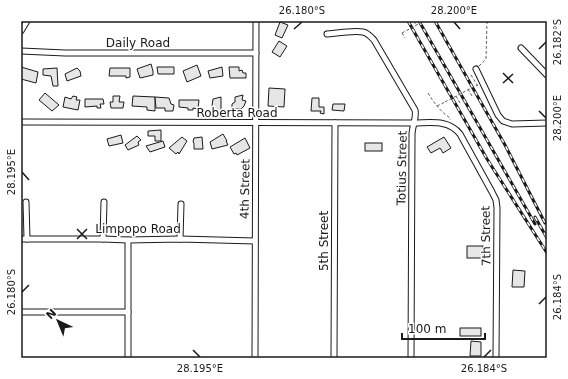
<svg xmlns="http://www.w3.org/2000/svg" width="568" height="379" font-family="'DejaVu Sans',sans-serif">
	<rect width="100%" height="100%" fill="#fff"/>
	<g fill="#e6e6e6" stroke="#1a1a1a">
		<path d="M 280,22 L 288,25 L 282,38 L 275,35 Z"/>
		<path d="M 279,41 L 287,46 L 280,57 L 272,52 Z"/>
		<path d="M 151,64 L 153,71 L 153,75 L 140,78 L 137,69 Z"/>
		<path d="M 197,65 L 201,76 L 187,82 L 183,71 Z"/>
		<path d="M 21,67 L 38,72 L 36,83 L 21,79 Z"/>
		<path d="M 157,67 L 174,67 L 174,74 L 158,74 Z"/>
		<path d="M 222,67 L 223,76 L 210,78 L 208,71 Z"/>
		<path d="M 229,67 L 239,67 L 239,71 L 242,70 L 243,73 L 246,73 L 246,78 L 230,78 Z"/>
		<path d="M 57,68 L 58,86 L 53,86 L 51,76 L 43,75 L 43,69 Z"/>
		<path d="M 77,68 L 80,71 L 81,76 L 67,81 L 65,74 Z"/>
		<path d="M 110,68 L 130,68 L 130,77 L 126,78 L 126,76 L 109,76 Z"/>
		<path d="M 269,88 L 285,89 L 284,107 L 268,106 Z"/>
		<path d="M 45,93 L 59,105 L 52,111 L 39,100 Z"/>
		<path d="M 243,95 L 242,100 L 246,101 L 244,106 L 241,109 L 232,109 L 232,104 L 235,102 L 235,97 Z"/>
		<path d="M 73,96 L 77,97 L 76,100 L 80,100 L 78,110 L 63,107 L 65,97 L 71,99 Z"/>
		<path d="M 113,96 L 120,96 L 119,102 L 124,102 L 123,108 L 111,108 L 110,102 L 113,102 Z"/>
		<path d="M 133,96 L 155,97 L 155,111 L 147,110 L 147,107 L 132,106 Z"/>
		<path d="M 155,97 L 169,98 L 171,104 L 174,105 L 173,111 L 165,111 L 165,108 L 156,108 Z"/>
		<path d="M 221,97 L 221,111 L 214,112 L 212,106 L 213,99 Z"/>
		<path d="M 312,98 L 319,98 L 319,107 L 324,107 L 324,114 L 320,113 L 321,111 L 311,111 Z"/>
		<path d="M 85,99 L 103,99 L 104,104 L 100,104 L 101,108 L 97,108 L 97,106 L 85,107 Z"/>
		<path d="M 179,100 L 199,100 L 198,109 L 193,108 L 193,110 L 188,110 L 188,108 L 179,107 Z"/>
		<path d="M 333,104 L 345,104 L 344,111 L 332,110 Z"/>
		<path d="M 161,130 L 161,141 L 155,141 L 155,136 L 148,136 L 148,131 Z"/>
		<path d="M 223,134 L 227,141 L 226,141 L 228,145 L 212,149 L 210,142 Z"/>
		<path d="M 121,135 L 123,143 L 109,146 L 107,139 Z"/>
		<path d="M 137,136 L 141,140 L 138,142 L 139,145 L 128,150 L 125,145 Z"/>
		<path d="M 182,137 L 187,141 L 179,154 L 178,152 L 176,154 L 169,148 Z"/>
		<path d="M 202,137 L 203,149 L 194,149 L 194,143 L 193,142 L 194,138 Z"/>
		<path d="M 444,137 L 451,148 L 443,153 L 440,148 L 431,153 L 427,147 Z"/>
		<path d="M 245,138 L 250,148 L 237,155 L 236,153 L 234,154 L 230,147 Z"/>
		<path d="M 163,141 L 165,147 L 150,152 L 146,146 Z"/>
		<rect x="365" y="143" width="17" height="8"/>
		<rect x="467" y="246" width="16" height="12"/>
		<path d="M 513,270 L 525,271 L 524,287 L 512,287 Z"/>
		<rect x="460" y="328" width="21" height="8"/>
		<path d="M 471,341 L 481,342 L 481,356 L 470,356 Z"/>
	</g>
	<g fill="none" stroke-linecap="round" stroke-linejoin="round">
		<g stroke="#1a1a1a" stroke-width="7">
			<g id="minor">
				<path d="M 21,31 L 27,21"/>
				<path d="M 327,34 C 337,33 355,30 363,32 C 368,33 371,37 374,40 L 415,110 C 417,118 412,126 412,135 L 411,358"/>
				<path d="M 521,48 L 547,75"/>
				<path d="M 21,51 L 65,53 L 256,53"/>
				<path d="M 476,69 L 498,115 L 503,121 L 512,124 L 547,123"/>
				<path d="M 21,122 L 414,123 C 430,123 448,119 460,134 L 492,192 L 496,200 L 497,208 L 496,358"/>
				<path d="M 26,202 L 27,239"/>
				<path d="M 21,239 L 103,239 L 128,240 L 180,239 L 255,241"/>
				<path d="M 103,239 L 104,202"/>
				<path d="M 180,239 L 181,204"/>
				<path d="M 21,312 L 128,312"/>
				<path d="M 128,358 L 128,240"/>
				<path d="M 255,358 L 256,21"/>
				<path d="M 334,358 L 335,123"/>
			</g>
		</g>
		<g stroke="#5f5f5f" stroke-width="1" stroke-dasharray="3 2" stroke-linecap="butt">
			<path d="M 414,21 L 416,25"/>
			<path d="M 402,33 L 405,38"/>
			<path d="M 479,66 L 486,59 L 487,21"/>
			<path d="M 471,75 L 479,88"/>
			<path d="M 468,89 L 472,96"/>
			<path d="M 428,93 C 435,104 439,110 450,118 L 450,120"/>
			<path d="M 456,96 L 460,103"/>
			<path d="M 437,106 L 445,102"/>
		</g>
		<use href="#minor" stroke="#fff" stroke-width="5"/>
		<g stroke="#1a1a1a" stroke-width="3">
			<g id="rail">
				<path d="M 408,21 L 487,159 L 547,253"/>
				<path d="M 419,21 L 535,224"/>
				<path d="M 435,21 L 505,145 L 545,223"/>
				<path d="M 535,217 L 547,238"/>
			</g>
		</g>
		<use href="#rail" stroke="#fff" stroke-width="1.5" stroke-dasharray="4.5" stroke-linecap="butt"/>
		<g stroke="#5f5f5f" stroke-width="1" stroke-dasharray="3 2" stroke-linecap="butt">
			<path d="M 402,33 L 424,21"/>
			<path d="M 445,102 L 477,85"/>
		</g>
	</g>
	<path fill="none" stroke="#1a1a1a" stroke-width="1.5" d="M 454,22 L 460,29M 294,29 L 302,22M 539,49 L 546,42M 503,73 L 513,83M 503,83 L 513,74M 539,111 L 546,118M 22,172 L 29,180M 77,229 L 87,239M 77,239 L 87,229M 22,292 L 29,285M 539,304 L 546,297M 193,350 L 200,357M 484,357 L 491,350"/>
	<g text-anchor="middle" stroke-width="3" stroke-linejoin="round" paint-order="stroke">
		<g font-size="12" fill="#1a1a1a" stroke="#fff">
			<text x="138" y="47">Daily Road</text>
			<text x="237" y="117">Roberta Road</text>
			<text transform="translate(402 168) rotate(-89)" y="4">Totius Street</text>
			<text transform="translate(245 189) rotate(-89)" y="4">4th Street</text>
			<text x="138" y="233">Limpopo Road</text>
			<text transform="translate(486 236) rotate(-91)" y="4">7th Street</text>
			<text transform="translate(324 241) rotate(-90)" y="4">5th Street</text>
		</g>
	</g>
	<rect width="568" height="379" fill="none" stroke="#ffffff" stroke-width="44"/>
	<g transform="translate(58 321) rotate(316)" stroke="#ffffff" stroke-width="3" paint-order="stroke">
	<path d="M0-3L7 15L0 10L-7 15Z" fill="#1a1a1a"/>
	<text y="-6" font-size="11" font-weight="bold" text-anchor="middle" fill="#1a1a1a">N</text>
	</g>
	<path d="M402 333v6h83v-6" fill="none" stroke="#1a1a1a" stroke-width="2"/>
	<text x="408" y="333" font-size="12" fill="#1a1a1a" stroke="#ffffff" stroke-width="3" paint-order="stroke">100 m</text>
	<rect x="22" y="22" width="524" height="335" fill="none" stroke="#1a1a1a" stroke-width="1.5"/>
	<g font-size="10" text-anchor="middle" fill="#1a1a1a">
		<text x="302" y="14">26.180°S</text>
		<text x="454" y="14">28.200°E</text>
		<text transform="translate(557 42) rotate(-90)" y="4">26.182°S</text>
		<text transform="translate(557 118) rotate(-90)" y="4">28.200°E</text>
		<text transform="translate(11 172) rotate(-90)" y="4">28.195°E</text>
		<text transform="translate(11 292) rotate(-90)" y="4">26.180°S</text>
		<text transform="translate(557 297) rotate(-90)" y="4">26.184°S</text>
		<text x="200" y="372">28.195°E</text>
		<text x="484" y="372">26.184°S</text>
	</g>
</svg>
